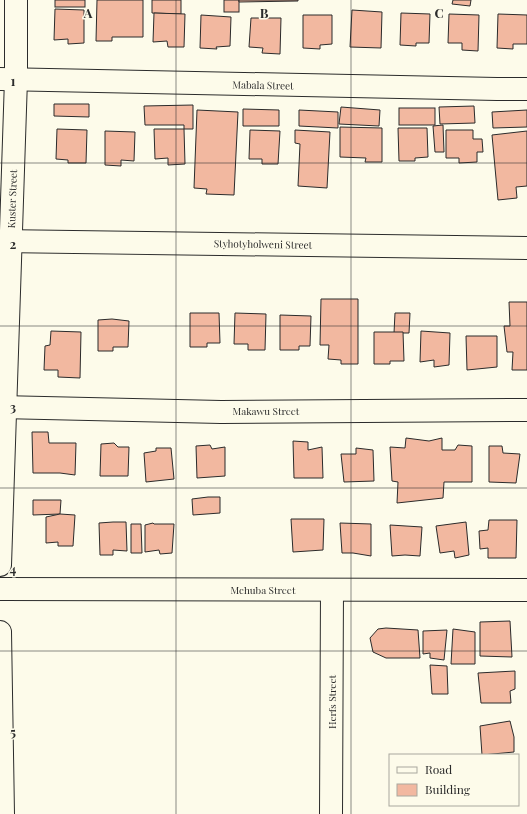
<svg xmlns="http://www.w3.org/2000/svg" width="527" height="814" font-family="'Playfair Display',serif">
	<rect width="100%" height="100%" fill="#fdfbea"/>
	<g fill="#f2b8a0" stroke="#2b2b2b">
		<rect x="55" y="0" width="30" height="7"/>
		<path d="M 97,0 L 143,0 L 143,37 L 112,37 L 112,41 L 96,41 Z"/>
		<path d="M 152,0 L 181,0 L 181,14 L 152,13 Z"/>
		<rect x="224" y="0" width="15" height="12"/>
		<path d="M 239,0 L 298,0 L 298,1 L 239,2 Z"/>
		<path d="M 453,0 L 471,0 L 470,6 L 452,4 Z"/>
		<path d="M 55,9 L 84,10 L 84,43 L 68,44 L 68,39 L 54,40 Z"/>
		<path d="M 352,10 L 382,12 L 381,48 L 350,47 Z"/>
		<path d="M 154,13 L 185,14 L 184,47 L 168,47 L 167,41 L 153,42 Z"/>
		<path d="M 401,13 L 430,14 L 429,43 L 416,43 L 416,46 L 400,45 Z"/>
		<path d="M 449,14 L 479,15 L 478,51 L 462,50 L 462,43 L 448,43 Z"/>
		<path d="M 498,14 L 527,15 L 527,44 L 513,44 L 513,49 L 497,48 Z"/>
		<path d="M 201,15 L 231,17 L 230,46 L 216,47 L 217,49 L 200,48 Z"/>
		<path d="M 303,15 L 332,15 L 332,44 L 320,45 L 320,49 L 303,48 Z"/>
		<path d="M 251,18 L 281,18 L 280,54 L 262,53 L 263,48 L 249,47 Z"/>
		<path d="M 54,104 L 89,104 L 89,117 L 54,116 Z"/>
		<path d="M 193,105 L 193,129 L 184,129 L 184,125 L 145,125 L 144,106 Z"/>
		<path d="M 474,106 L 475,123 L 440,124 L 439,107 Z"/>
		<path d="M 341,107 L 380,110 L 379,126 L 339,124 Z"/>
		<rect x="399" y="108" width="36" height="17"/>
		<path d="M 243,109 L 279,110 L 279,126 L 243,126 Z"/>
		<path d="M 197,110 L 238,112 L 234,195 L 206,194 L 207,189 L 194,188 Z"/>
		<path d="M 299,110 L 338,112 L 338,128 L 299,126 Z"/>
		<path d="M 527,110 L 527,127 L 493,128 L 492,112 Z"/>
		<path d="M 443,125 L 444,152 L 435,152 L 433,126 Z"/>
		<path d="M 340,127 L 382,128 L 382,162 L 365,162 L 366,158 L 340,157 Z"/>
		<path d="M 398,128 L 427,128 L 428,157 L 415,158 L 415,161 L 399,161 Z"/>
		<path d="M 57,129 L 87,130 L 86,163 L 68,163 L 68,160 L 56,159 Z"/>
		<path d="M 154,129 L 184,129 L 185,164 L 168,165 L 168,158 L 155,159 Z"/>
		<path d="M 250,130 L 280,131 L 278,164 L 262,164 L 262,159 L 249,159 Z"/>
		<path d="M 295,130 L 330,132 L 327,188 L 298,186 L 300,144 L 295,143 Z"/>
		<path d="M 446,130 L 473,130 L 473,139 L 482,139 L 483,152 L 477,152 L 477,162 L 459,163 L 459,158 L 446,158 Z"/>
		<path d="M 105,131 L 135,132 L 134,161 L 121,160 L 121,166 L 105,165 Z"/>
		<path d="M 527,131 L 527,186 L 516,187 L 517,198 L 498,200 L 492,135 Z"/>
		<path d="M 321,299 L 358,299 L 358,364 L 341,364 L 341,360 L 328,359 L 329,345 L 320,345 Z"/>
		<path d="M 509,302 L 527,302 L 527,370 L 512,370 L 513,352 L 507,352 L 504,326 L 510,326 Z"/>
		<path d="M 190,313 L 219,313 L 220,343 L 207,343 L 207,347 L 190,347 Z"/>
		<path d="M 235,313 L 266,314 L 265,350 L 248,350 L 248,344 L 234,344 Z"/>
		<path d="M 395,313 L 410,313 L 409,333 L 394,333 Z"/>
		<path d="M 280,315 L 311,316 L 310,346 L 299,346 L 299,350 L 280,350 Z"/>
		<path d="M 112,319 L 129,321 L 128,347 L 113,347 L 113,351 L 98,351 L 98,320 Z"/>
		<path d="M 51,331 L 81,332 L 80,378 L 58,377 L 58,370 L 44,370 L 45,346 L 50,345 Z"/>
		<path d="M 421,331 L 450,333 L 449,365 L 434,367 L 434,360 L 420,362 Z"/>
		<path d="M 374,332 L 403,332 L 404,361 L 390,361 L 390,364 L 374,364 Z"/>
		<path d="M 466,336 L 497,336 L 497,367 L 467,370 Z"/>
		<path d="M 32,432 L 48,432 L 49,443 L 76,443 L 75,475 L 60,473 L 33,473 Z"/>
		<path d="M 406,438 L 429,441 L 442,438 L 442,450 L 455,450 L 458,445 L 472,446 L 472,482 L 444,482 L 443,498 L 397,503 L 398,482 L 392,481 L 390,447 L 405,448 Z"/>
		<path d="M 293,441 L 308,442 L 308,450 L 322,447 L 323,478 L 294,478 Z"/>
		<path d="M 114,443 L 118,447 L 129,447 L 128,476 L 100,476 L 101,444 Z"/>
		<path d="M 210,445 L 212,449 L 225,447 L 225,476 L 197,478 L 196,446 Z"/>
		<path d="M 489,446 L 502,446 L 503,453 L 520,454 L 516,483 L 489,482 Z"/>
		<path d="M 156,448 L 171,448 L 174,479 L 146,482 L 144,453 L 156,451 Z"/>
		<path d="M 356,448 L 373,450 L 374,481 L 344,482 L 341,454 L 356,454 Z"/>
		<path d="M 208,497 L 220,497 L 220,513 L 193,515 L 192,499 Z"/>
		<path d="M 33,500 L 61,500 L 60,514 L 33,515 Z"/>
		<path d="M 60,514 L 75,515 L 73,546 L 58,546 L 58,542 L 46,543 L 46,517 Z"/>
		<path d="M 291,519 L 324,519 L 323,550 L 293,552 Z"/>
		<path d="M 489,520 L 517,520 L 516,558 L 488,558 L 488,548 L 480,549 L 479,531 L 488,530 Z"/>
		<path d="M 113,522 L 126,522 L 127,551 L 113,550 L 113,555 L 100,555 L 99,523 Z"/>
		<path d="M 466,522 L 469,555 L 455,558 L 454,551 L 440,553 L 436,526 Z"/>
		<path d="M 153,523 L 154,524 L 174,524 L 172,553 L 160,554 L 159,550 L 145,552 L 145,525 Z"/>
		<path d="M 340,523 L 371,524 L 371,556 L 353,553 L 342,553 Z"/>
		<path d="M 131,524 L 141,524 L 142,553 L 131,553 Z"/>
		<path d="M 390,525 L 422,527 L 420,556 L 405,555 L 392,556 Z"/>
		<path d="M 510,621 L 512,657 L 480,656 L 480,622 Z"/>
		<path d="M 386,628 L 418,630 L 420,658 L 386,658 L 373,652 L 370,638 L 378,629 Z"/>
		<path d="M 453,629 L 475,632 L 475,664 L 451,664 Z"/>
		<path d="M 447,630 L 444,660 L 430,658 L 430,653 L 423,654 L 423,631 Z"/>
		<path d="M 430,665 L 447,666 L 448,694 L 432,694 Z"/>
		<path d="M 515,671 L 515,689 L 510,691 L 511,703 L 481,703 L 478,673 Z"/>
		<path d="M 510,721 L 514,737 L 514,752 L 482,755 L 480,726 Z"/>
	</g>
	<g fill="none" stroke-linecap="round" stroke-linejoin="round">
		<g stroke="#2b2b2b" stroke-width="24">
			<g id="minor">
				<path d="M 0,79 L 497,89 L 527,89"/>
				<path d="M 0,241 L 527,248"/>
				<path d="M 0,407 L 221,412 L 527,410"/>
				<path d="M 0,565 L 16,79 L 16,0"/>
				<path d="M 0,589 L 527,590"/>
				<path d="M 0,632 L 3,814"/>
				<path d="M 331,814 L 332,590"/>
			</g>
		</g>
		<use href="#minor" stroke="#fdfbea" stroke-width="22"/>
	</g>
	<path fill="none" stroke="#2b2b2b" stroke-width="1" stroke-opacity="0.55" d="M 176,0 L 176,814M 351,0 L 351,814M 0,163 L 527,163M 0,326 L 527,326M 0,488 L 527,488M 0,651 L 527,651"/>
	<g text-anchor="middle" stroke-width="3" stroke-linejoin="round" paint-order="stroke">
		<g font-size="10" fill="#2b2b2b" stroke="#fdfbea">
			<text transform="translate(263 85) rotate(1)" y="4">Mabala Street</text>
			<text transform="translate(12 199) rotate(-88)" y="4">Kuster Street</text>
			<text transform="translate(263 244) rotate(1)" y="4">Styhotyholweni Street</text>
			<text x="266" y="415">Makawu Street</text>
			<text x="263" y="594">Mchuba Street</text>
			<text transform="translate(332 702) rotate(-90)" y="4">Herfs Street</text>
		</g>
	</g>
	<g font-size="13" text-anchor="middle" font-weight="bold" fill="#2b2b2b" stroke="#fdfbea" stroke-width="3" stroke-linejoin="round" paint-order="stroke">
		<text x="88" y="18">A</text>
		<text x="264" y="18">B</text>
		<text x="439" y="18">C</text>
		<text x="13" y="86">1</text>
		<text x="13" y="249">2</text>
		<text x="13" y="412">3</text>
		<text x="13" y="574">4</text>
		<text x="13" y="737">5</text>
	</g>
	<rect x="389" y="754" width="130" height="52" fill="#fdfbea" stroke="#a9a89e"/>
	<rect x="397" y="767" width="20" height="6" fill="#fdfbea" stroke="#a9a89e"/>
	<text x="425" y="774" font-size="12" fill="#2b2b2b">Road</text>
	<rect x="397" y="784" width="20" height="12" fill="#f2b8a0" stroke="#a9a89e"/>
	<text x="425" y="794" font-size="12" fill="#2b2b2b">Building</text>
</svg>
